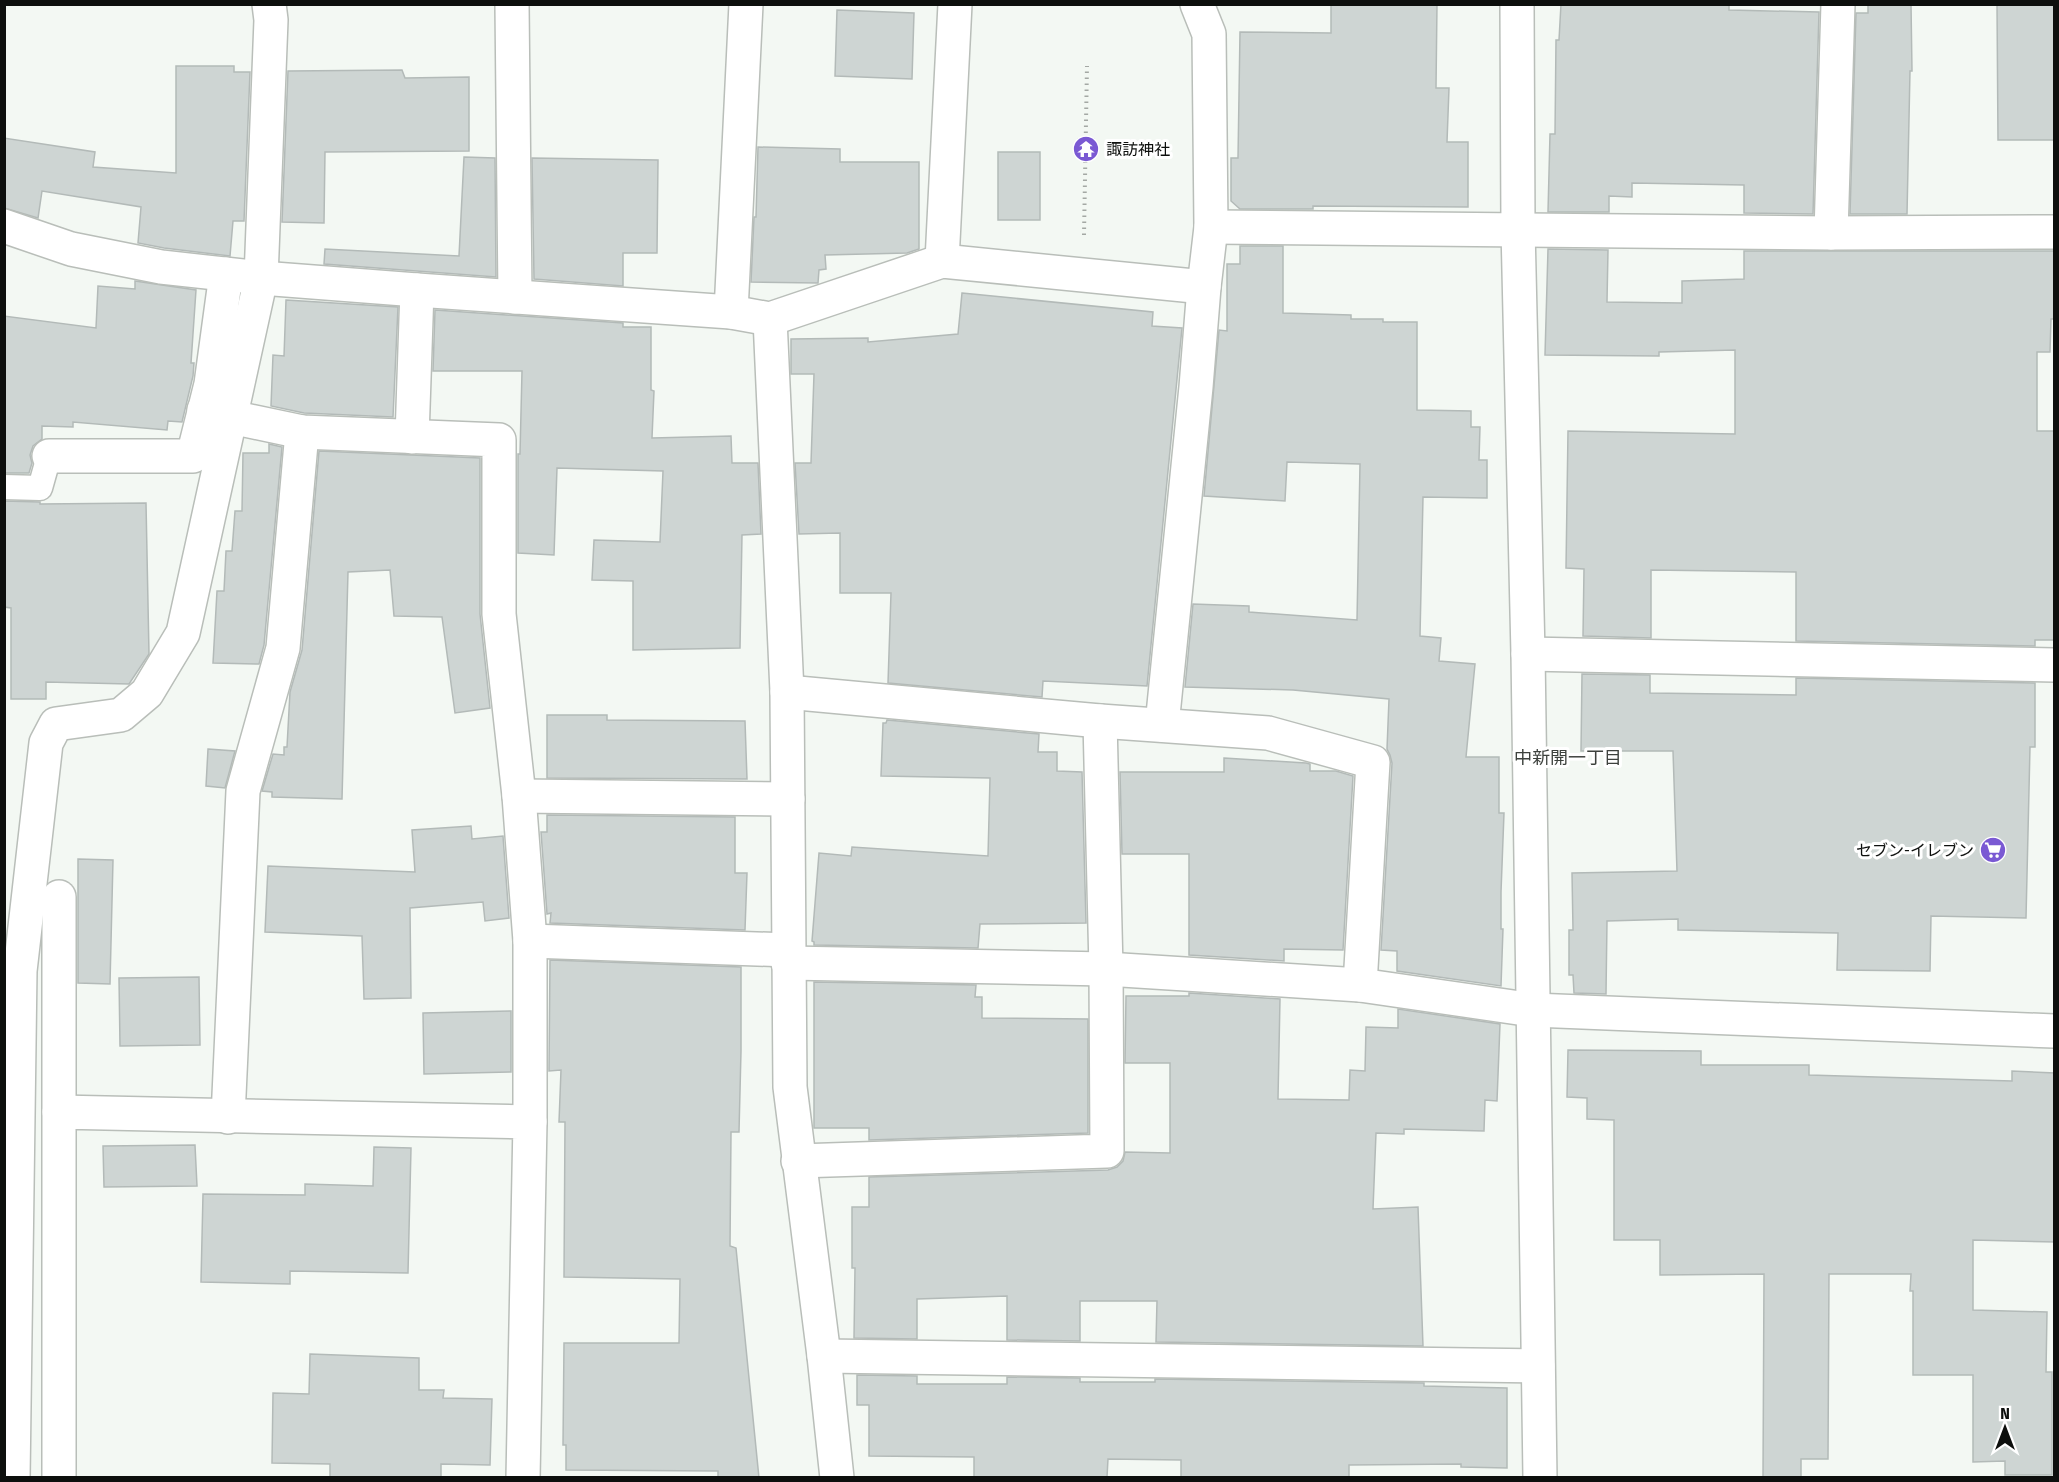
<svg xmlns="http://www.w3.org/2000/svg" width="2059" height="1482" font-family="'Fira Sans Condensed','Noto Sans JP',sans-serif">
	<rect width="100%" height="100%" fill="#f3f8f3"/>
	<g fill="#ced5d3" stroke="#b3bab8" stroke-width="1.5">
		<path d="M 1331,4 L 1437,4 L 1436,88 L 1449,88 L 1447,142 L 1468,142 L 1468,207 L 1313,206 L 1313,209 L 1240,209 L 1231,201 L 1231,158 L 1238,158 L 1240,32 L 1331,33 Z"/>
		<path d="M 1561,4 L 1729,4 L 1729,10 L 1819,12 L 1813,214 L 1744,213 L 1744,185 L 1632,183 L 1632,197 L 1609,196 L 1609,212 L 1548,212 L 1550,134 L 1555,134 L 1556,40 L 1559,40 Z"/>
		<path d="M 1868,4 L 1911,4 L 1912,71 L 1910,71 L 1907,214 L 1850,214 L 1856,13 L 1868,13 Z"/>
		<path d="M 1997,4 L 2055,4 L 2055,140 L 1998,140 Z"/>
		<path d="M 837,10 L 914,13 L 912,79 L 835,76 Z"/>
		<path d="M 176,66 L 234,66 L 234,72 L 250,72 L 244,221 L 233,221 L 230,256 L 164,248 L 138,243 L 141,207 L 42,191 L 38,218 L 4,208 L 4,138 L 95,152 L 93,167 L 176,173 Z"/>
		<path d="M 402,70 L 405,78 L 469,77 L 469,151 L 325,152 L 324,223 L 282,222 L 288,71 Z"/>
		<path d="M 758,147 L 840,149 L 840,162 L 919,162 L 919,249 L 907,253 L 825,255 L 826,269 L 819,270 L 818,283 L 751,282 L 754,217 L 756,217 Z"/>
		<rect x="998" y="152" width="42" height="68"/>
		<path d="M 464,157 L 495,158 L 496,277 L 324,264 L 325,249 L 459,256 Z"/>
		<path d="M 532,158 L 658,160 L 657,253 L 623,253 L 623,286 L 534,279 Z"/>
		<path d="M 1240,246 L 1283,246 L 1283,313 L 1351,315 L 1351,319 L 1383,319 L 1383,322 L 1417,322 L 1417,410 L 1471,411 L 1471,427 L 1480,427 L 1479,460 L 1487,460 L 1487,498 L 1423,497 L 1420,636 L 1441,638 L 1439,661 L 1475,664 L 1466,757 L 1499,757 L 1499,813 L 1504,813 L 1501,892 L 1501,929 L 1503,929 L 1501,986 L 1397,971 L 1397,951 L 1381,950 L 1392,763 L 1390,755 L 1387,749 L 1389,699 L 1293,690 L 1185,687 L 1193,604 L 1249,606 L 1249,612 L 1357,620 L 1360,464 L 1287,462 L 1285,501 L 1204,496 L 1219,330 L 1227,331 L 1227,264 L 1240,264 Z"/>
		<path d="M 1548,249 L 1608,250 L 1607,302 L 1682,303 L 1682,281 L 1744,279 L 1744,251 L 2055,251 L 2055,319 L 2051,319 L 2050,352 L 2037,352 L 2037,431 L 2055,431 L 2055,640 L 2035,640 L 2035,646 L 1796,641 L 1796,572 L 1651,570 L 1651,638 L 1583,636 L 1584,569 L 1566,568 L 1568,431 L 1735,434 L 1735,350 L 1659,352 L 1659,356 L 1545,355 Z"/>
		<path d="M 135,281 L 196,290 L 191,363 L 194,363 L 193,376 L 182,422 L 168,421 L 167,430 L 73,422 L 73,427 L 42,426 L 42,439 L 33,446 L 30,455 L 32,463 L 29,473 L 4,473 L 4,316 L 96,328 L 98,286 L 135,289 Z"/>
		<path d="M 962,293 L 1153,312 L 1152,326 L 1182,328 L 1147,686 L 1043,681 L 1042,697 L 888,683 L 891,593 L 840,593 L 840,533 L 799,534 L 795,463 L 811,463 L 814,374 L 791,374 L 791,339 L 868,338 L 868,342 L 958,334 Z"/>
		<path d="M 286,300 L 398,307 L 393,417 L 304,413 L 271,406 L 273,355 L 284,356 Z"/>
		<path d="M 435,310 L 623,323 L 623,327 L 651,327 L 651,390 L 654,391 L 652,438 L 731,436 L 732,463 L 758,463 L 761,534 L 742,535 L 740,648 L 633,650 L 633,581 L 592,580 L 594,540 L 660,542 L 663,471 L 557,468 L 554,555 L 518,553 L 518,454 L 520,454 L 522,371 L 433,371 Z"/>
		<path d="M 269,444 L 282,447 L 264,645 L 259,664 L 213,663 L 217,591 L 224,591 L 226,551 L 232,551 L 235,511 L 242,511 L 243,453 L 269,453 Z"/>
		<path d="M 319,451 L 480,458 L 480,614 L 490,708 L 455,713 L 442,617 L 394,616 L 390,570 L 348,572 L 342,799 L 272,797 L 272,792 L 262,791 L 273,754 L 284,755 L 284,747 L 287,747 L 290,692 L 302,650 Z"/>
		<path d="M 4,501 L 40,502 L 40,504 L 146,503 L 149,654 L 129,684 L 46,682 L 46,699 L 11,699 L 11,608 L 4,607 Z"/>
		<path d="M 1582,674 L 1650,675 L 1650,693 L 1796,695 L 1796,678 L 2035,683 L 2035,747 L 2030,747 L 2026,918 L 1931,916 L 1930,971 L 1837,970 L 1838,933 L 1678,930 L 1678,919 L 1607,921 L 1606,994 L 1574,993 L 1573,975 L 1569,975 L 1569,930 L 1573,930 L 1572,873 L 1677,871 L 1673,751 L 1581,751 Z"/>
		<path d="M 547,715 L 607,715 L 607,720 L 745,721 L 747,779 L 547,778 Z"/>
		<path d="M 887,720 L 1039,734 L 1038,752 L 1057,752 L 1057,771 L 1082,772 L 1086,923 L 980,924 L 978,948 L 814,945 L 814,942 L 812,941 L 819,853 L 851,856 L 852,847 L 988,856 L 990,778 L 881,776 L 883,723 L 886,723 Z"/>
		<path d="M 208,749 L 235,751 L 225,788 L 206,786 Z"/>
		<path d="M 1224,758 L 1306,763 L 1310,764 L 1310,771 L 1336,771 L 1353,776 L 1343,950 L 1284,949 L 1284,961 L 1189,955 L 1189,854 L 1122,854 L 1120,772 L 1224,772 Z"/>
		<path d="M 547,815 L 735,817 L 735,873 L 747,873 L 745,930 L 550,923 L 551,913 L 547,914 L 541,832 L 547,832 Z"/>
		<path d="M 471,826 L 472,839 L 503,836 L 509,918 L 485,921 L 483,902 L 410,908 L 411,998 L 364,999 L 362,936 L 265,932 L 268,866 L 415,872 L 412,830 Z"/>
		<path d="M 78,859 L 113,860 L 110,984 L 78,983 Z"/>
		<path d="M 550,960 L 741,967 L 741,1051 L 739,1132 L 731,1132 L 730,1246 L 736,1248 L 759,1478 L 718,1478 L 718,1471 L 566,1470 L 566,1445 L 563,1445 L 564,1343 L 679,1343 L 680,1279 L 564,1277 L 565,1122 L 559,1122 L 561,1070 L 549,1071 Z"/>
		<path d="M 199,977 L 200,1045 L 120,1046 L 119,978 Z"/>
		<path d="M 814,982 L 976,985 L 975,997 L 982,997 L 982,1018 L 1088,1019 L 1088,1133 L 869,1140 L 869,1128 L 814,1128 Z"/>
		<path d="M 1189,993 L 1280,999 L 1278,1099 L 1349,1100 L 1350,1070 L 1365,1071 L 1366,1027 L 1398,1028 L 1398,1009 L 1500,1024 L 1497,1101 L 1485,1100 L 1484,1131 L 1404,1129 L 1404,1134 L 1376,1133 L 1373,1209 L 1418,1207 L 1423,1346 L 1156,1342 L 1157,1301 L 1080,1301 L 1080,1341 L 1007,1340 L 1007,1296 L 917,1299 L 917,1339 L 854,1338 L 855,1268 L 852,1268 L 852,1207 L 869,1207 L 869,1177 L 1108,1170 L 1117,1167 L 1123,1161 L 1125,1152 L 1170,1153 L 1170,1063 L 1125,1063 L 1126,996 L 1189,996 Z"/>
		<path d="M 511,1011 L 511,1072 L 424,1074 L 423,1013 Z"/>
		<path d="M 1568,1050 L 1701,1051 L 1701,1065 L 1809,1065 L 1809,1075 L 2012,1081 L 2012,1071 L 2055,1073 L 2055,1242 L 1973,1240 L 1973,1310 L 2047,1312 L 2046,1372 L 2052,1372 L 2052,1475 L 2005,1475 L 2005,1461 L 1973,1462 L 1973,1375 L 1913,1375 L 1913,1291 L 1910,1291 L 1911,1274 L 1829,1274 L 1828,1459 L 1801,1459 L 1801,1478 L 1763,1478 L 1764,1274 L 1660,1275 L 1660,1240 L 1614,1240 L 1614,1120 L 1587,1119 L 1587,1098 L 1567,1097 Z"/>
		<path d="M 195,1145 L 197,1186 L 104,1187 L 103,1146 Z"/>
		<path d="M 374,1147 L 411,1148 L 408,1273 L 290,1271 L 290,1284 L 201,1282 L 203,1194 L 305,1195 L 305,1184 L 373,1186 Z"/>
		<path d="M 310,1354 L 419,1358 L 419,1390 L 444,1390 L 443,1398 L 492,1399 L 490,1465 L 441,1464 L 441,1478 L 330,1478 L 330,1464 L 272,1463 L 273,1393 L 309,1394 Z"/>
		<path d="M 857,1375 L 917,1376 L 917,1384 L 1007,1384 L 1007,1377 L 1080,1378 L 1080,1382 L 1155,1382 L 1155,1379 L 1424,1383 L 1424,1386 L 1507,1388 L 1507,1468 L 1461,1467 L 1461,1464 L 1349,1465 L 1349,1478 L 1181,1478 L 1181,1460 L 1108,1459 L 1107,1477 L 974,1477 L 974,1457 L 869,1456 L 869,1405 L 857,1405 Z"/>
	</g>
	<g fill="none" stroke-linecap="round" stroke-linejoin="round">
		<g stroke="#b9beb9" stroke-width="27">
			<path id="lane" d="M 4,487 L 40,488 L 49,456"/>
		</g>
		<g stroke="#b9beb9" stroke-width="36">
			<g id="street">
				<path d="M 512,4 L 515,297"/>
				<path d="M 1517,4 L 1518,229 L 1528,654 L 1540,1478"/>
				<path d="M 4,226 L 71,249 L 161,267 L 261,278 L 417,290 L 731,312 L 770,319 L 942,261 L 1204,287 L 1211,227 L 1209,34 L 1197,4"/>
				<path d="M 1211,227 L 1831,233 L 2054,232"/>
				<path d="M 1831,233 L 1838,4"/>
				<path d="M 942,261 L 955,4"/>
				<path d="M 731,312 L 746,4"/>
				<path d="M 770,319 L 787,692 L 790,1087 L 824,1356 L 837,1478"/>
				<path d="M 204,410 L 231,417 L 302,432 L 499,440 L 499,614 L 519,796 L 530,941 L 530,1122"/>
				<path d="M 412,437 L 417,290"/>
				<path d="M 49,456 L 193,456 L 211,384 L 226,274"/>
				<path d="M 1528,654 L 2054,665"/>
				<path d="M 787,692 L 1100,721 L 1268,733 L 1373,762 L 1360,985"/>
				<path d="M 1162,725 L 1196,387 L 1204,287"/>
				<path d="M 519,796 L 788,799"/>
				<path d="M 59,897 L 59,1112"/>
				<path d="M 530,941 L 788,950"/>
				<path d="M 788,963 L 1106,969 L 1360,985 L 1533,1010 L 2054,1031"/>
				<path d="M 228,1117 L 243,791 L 283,648 L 302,432"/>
				<path d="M 798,1161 L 1107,1151 L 1106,969 L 1100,721"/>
				<path d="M 824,1356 L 1538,1366"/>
				<path d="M 13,1478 L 20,971 L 46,743 L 56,724 L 121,715 L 147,693 L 183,633 L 261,278 L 271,20 L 269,4"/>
				<path d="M 59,1478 L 59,1112 L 530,1122 L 523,1478"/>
			</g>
		</g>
		<path stroke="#a4a8a4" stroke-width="4" stroke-dasharray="1.5 4.5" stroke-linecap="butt" d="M 1084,235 L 1087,66"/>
		<use href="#lane" stroke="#fff" stroke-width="24"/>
		<use href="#street" stroke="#fff" stroke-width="33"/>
	</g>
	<defs>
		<g id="temple-disc" transform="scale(1.35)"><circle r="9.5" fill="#7a59d3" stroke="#fff"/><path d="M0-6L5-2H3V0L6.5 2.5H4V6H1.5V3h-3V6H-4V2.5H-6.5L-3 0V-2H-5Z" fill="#fff"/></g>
		<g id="supermarket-disc" transform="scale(1.35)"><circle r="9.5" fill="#7a59d3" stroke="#fff"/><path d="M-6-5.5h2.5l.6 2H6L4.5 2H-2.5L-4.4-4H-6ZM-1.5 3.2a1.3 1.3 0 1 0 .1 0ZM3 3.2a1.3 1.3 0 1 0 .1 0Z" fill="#fff"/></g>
	</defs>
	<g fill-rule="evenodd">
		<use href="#temple-disc" x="1086" y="149"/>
		<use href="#supermarket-disc" x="1993" y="850"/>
	</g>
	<g text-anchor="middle" stroke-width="6" stroke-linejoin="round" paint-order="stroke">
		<g font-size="16" fill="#0d0f0d" stroke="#fff" text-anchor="start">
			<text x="1106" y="155">諏訪神社</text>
			<text x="1974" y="856" text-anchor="end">セブン-イレブン</text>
		</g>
		<g font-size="18" fill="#3d413d" stroke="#fff">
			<text x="1568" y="764">中新開一丁目</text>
		</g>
	</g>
	<rect width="2059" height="1482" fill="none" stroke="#0d0f0d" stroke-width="12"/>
	<g transform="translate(2005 1428)" stroke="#ffffff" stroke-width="4.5" paint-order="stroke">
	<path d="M0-4.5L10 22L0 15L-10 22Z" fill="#0d0f0d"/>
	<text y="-9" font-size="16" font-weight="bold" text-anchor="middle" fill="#0d0f0d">N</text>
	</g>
</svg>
